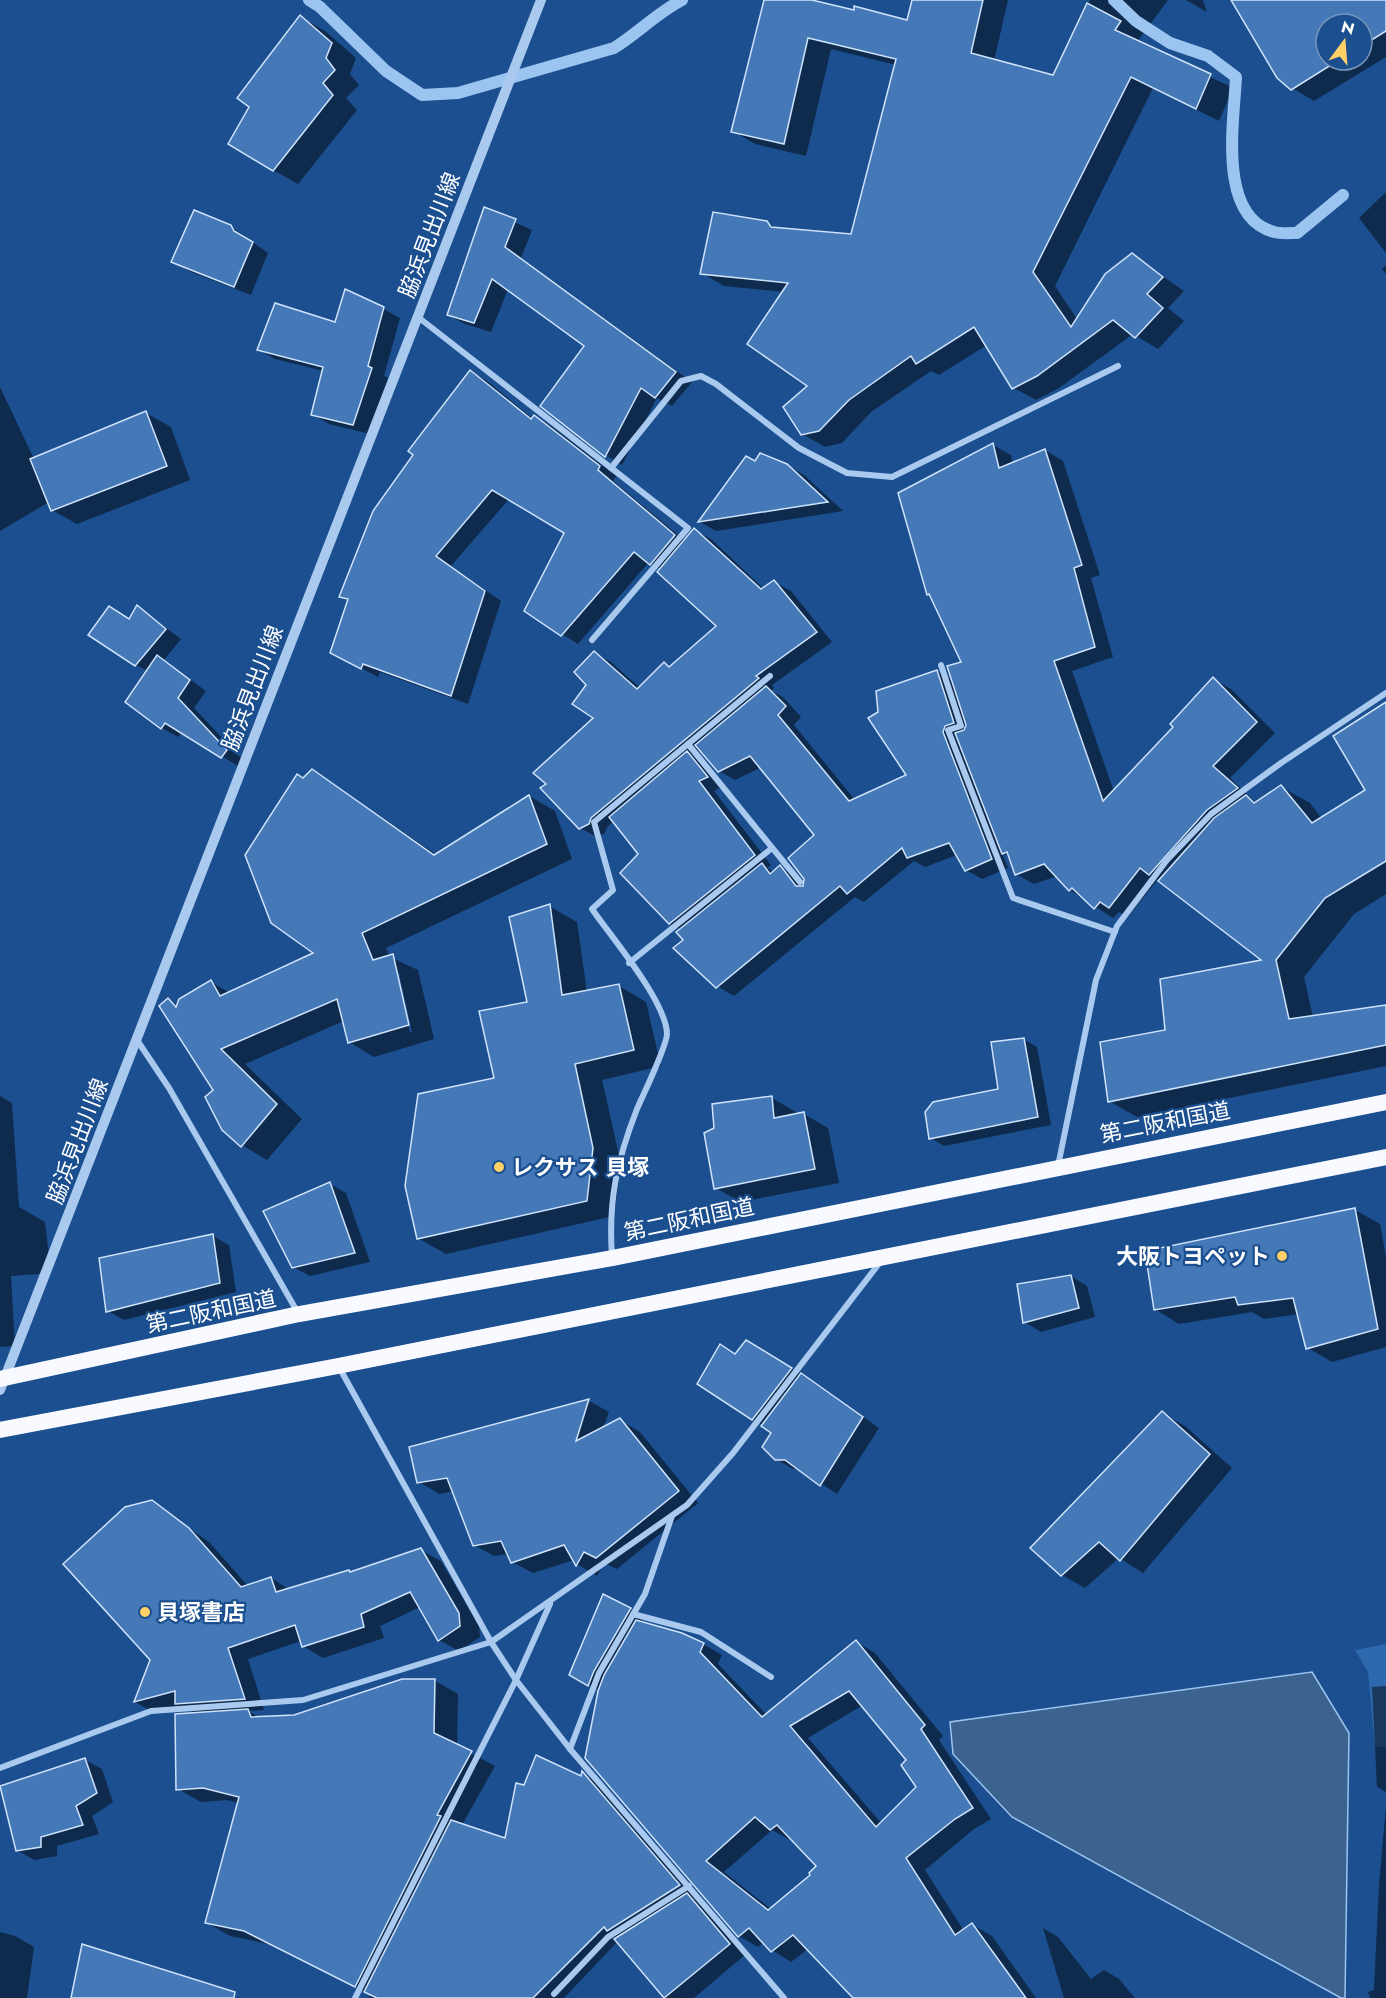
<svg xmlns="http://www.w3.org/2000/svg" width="1386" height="1998" font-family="Jost,'Noto Sans JP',sans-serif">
	<rect width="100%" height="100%" fill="#1b4f8f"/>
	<path fill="#2e69ad" d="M 1386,1644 L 1386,1747 L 1375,1747 L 1368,1672 L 1355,1650 Z"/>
	<path fill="#3c6290" stroke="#9cc4f0" stroke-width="1.5" d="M 1312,1672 L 1349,1733 L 1345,1998 L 1341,1998 L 1012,1817 L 953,1754 L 950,1722 Z"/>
	<g fill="#0007" fill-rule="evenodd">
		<path d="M 765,0 L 805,0 L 908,21 L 914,0 L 1008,0 L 994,61 L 1054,77 L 1090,0 L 1168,0 L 1137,42 L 1233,88 L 1219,121 L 1153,88 L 1055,286 L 1077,319 L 1132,255 L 1184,291 L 1168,308 L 1184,321 L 1158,349 L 1133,334 L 1059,388 L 1036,400 L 1014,388 L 987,345 L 939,375 L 931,371 L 871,412 L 842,443 L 825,447 L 802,434 L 809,386 L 784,292 L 724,286 L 702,273 L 767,223 L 778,229 L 852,236 L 896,65 L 831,49 L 806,156 L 755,144 L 733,131 Z"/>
		<path d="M 1203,0 L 1207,12 L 1186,0 Z"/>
		<path d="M 1233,0 L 1386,0 L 1386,57 L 1314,101 L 1292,88 ZM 1326,24 L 1362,24 L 1362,60 L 1326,60 Z"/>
		<path d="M 300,17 L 325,31 L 356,58 L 350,74 L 359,85 L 346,98 L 357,110 L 298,184 L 273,170 Z"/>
		<path d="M 1386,192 L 1386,253 L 1359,218 Z"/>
		<path d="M 485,209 L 532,230 L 521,258 L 692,382 L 672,406 L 657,398 L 622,465 L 606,455 L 543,406 L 586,346 L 508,289 L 491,332 L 465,324 L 448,315 Z"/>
		<path d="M 230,226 L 268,253 L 251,295 L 189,271 L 172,261 Z"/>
		<path d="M 1386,265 L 1386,274 L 1382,269 Z"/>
		<path d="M 383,309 L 400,318 L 384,376 L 388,378 L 370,434 L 329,424 L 312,414 L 324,371 L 275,359 L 259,350 Z"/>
		<path d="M 471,372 L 487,381 L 533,419 L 535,416 L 551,426 L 616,476 L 613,481 L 684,540 L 694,530 L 711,539 L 764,589 L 774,582 L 791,591 L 832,642 L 772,685 L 774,688 L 771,691 L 783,697 L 801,717 L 794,725 L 855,800 L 908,776 L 937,671 L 953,681 L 963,662 L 932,596 L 928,594 L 993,445 L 1011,455 L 1013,464 L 1045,450 L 1063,461 L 1100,575 L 1091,578 L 1113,657 L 1072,671 L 1114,792 L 1175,726 L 1213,679 L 1231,689 L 1275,733 L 1230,778 L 1256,803 L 1281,787 L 1310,803 L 1322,819 L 1367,790 L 1386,703 L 1386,894 L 1354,914 L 1304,977 L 1313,1017 L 1386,1007 L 1386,1066 L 1137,1117 L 1109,1101 L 1167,1031 L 1264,961 L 1158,879 L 1128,917 L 1119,912 L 1113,918 L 1070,890 L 1057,876 L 1034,884 L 1016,874 L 1010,857 L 1002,853 L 1008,868 L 982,879 L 966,870 L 957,855 L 925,867 L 914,861 L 864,902 L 855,897 L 734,996 L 717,986 L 681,930 L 669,923 L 640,855 L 614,821 L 607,827 L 605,833 L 597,837 L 580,828 L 548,784 L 595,718 L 588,685 L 594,653 L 611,662 L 640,688 L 665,664 L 671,667 L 718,626 L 661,569 L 649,562 L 578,644 L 562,634 L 566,532 L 509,499 L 451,566 L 501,601 L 468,704 L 380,672 L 378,677 L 348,661 L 349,601 L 341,596 ZM 701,749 L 719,771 L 735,780 L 762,767 L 816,835 L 804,886 L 796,877 L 780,867 L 774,872 L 767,868 L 771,865 L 714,791 L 723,786 L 704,763 L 693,756 Z"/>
		<path d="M 0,387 L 34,459 L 146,413 L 171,427 L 190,480 L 77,524 L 52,510 L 49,502 L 0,531 Z"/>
		<path d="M 746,458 L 755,463 L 787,465 L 804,475 L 843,511 L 716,531 L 700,522 Z"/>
		<path d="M 138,607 L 181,639 L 164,660 L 206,691 L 194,708 L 243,760 L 238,766 L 182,732 L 178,737 L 162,728 L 148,671 L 136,665 L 130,620 Z"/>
		<path d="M 312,771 L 437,855 L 529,796 L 555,811 L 572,859 L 386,948 L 390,957 L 418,970 L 434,1039 L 374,1057 L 349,1042 L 344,1021 L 245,1064 L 302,1119 L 267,1160 L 242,1145 L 168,1000 L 178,1006 L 211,982 L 230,993 L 316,954 L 304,780 ZM 396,973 L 399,973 L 412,1032 L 410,1033 Z"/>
		<path d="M 549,906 L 577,922 L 587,992 L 619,986 L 646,1002 L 661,1066 L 602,1080 L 621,1164 L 614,1216 L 446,1254 L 418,1238 L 496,1080 L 528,1003 Z"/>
		<path d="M 1023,1039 L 1037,1047 L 1051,1125 L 944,1146 L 931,1138 L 999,1090 Z"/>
		<path d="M 0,1096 L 12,1103 L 19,1207 L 45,1222 L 51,1273 L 11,1276 L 15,1346 L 0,1347 Z"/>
		<path d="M 772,1098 L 796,1112 L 797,1115 L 804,1114 L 828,1128 L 839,1183 L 740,1202 L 716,1188 Z"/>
		<path d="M 330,1184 L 346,1193 L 370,1262 L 310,1276 L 293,1267 Z"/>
		<path d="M 1355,1210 L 1380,1224 L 1386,1257 L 1386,1347 L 1332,1362 L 1308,1348 L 1299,1314 L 1264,1319 L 1252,1312 L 1179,1324 L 1155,1309 Z"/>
		<path d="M 213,1236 L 229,1245 L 236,1292 L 124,1320 L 108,1311 Z"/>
		<path d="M 1071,1276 L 1087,1286 L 1095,1317 L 1041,1332 L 1025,1322 Z"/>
		<path d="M 763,1351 L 818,1385 L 879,1428 L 837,1494 L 799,1469 L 793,1469 L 776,1459 L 773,1432 L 753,1419 L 735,1355 Z"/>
		<path d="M 589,1401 L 609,1412 L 603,1428 L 620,1420 L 640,1432 L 698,1503 L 617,1569 L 604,1563 L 597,1576 L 577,1564 L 574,1560 L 533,1573 L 512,1562 L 509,1554 L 494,1556 L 474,1545 L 454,1491 L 439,1494 L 419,1482 L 411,1448 Z"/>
		<path d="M 1162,1413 L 1185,1426 L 1232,1468 L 1143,1573 L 1119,1558 L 1085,1588 L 1062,1575 L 1032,1548 Z"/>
		<path d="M 152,1502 L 209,1542 L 248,1586 L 271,1578 L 290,1590 L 351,1573 L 420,1550 L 441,1561 L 479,1626 L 480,1637 L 459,1651 L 439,1640 L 420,1607 L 380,1626 L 384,1638 L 323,1658 L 303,1646 L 301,1641 L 248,1659 L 264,1710 L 248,1711 L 260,1718 L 294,1717 L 434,1680 L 458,1694 L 457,1746 L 495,1766 L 462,1825 L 507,1840 L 525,1786 L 582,1778 L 583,1774 L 600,1783 L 697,1896 L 693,1898 L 704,1905 L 746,1954 L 694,1998 L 666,1998 L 618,1941 L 564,1998 L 369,1998 L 371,1995 L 269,1944 L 230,1936 L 207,1923 L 239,1803 L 227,1800 L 201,1802 L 178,1789 L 196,1714 L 182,1706 L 155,1713 L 135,1702 L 152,1660 Z"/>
		<path d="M 630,1609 L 644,1617 L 641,1623 L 703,1644 L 722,1655 L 718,1664 L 767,1715 L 856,1642 L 875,1653 L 943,1736 L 939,1740 L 991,1819 L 974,1829 L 925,1870 L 964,1931 L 972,1925 L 992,1936 L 1036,1998 L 855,1998 L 808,1949 L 791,1962 L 772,1950 L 764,1942 L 758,1947 L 739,1936 L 599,1690 L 571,1674 ZM 863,1705 L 908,1760 L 918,1787 L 882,1824 L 808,1738 ZM 772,1830 L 790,1840 L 792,1839 L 818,1866 L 813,1875 L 771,1909 L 724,1872 Z"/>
		<path d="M 1386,1686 L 1386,1792 L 1377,1787 L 1372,1687 Z"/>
		<path d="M 85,1760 L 102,1769 L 113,1802 L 92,1816 L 99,1834 L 57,1846 L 57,1856 L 34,1860 L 17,1850 Z"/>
		<path d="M 1386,1806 L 1386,1998 L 1370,1998 L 1368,1992 L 1374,1990 L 1379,1885 Z"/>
		<path d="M 1043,1928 L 1058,1937 L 1091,1979 L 1104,1970 L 1119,1979 L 1135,1998 L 1064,1998 Z"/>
		<path d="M 0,1932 L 15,1936 L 34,1947 L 27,1998 L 0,1998 Z"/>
	</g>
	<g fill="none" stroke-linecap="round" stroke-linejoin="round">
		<g stroke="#9cc4f0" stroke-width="12">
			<path d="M 309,0 L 320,7 L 386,71 L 422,95 L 458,93 L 614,48 C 638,33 657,13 682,0"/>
			<path d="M 1114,0 L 1136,21 L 1170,43 L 1208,56 L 1236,77 C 1234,121 1217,217 1274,232 C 1281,234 1290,233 1297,233 L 1343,195"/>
		</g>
	</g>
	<g fill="#4478b7" stroke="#cfe3fa" stroke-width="1.5" fill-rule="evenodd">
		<path d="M 764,0 L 812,0 L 854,10 L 854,6 L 907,20 L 912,0 L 983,0 L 971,53 L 1053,75 L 1087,3 L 1121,21 L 1115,30 L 1211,74 L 1196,109 L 1131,77 L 1033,272 L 1071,327 L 1105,274 L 1132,253 L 1163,277 L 1147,294 L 1163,308 L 1135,338 L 1113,320 L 1037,376 L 1012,389 L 974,327 L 916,364 L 911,356 L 849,400 L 819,431 L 801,435 L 783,407 L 807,386 L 747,344 L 788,283 L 700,274 L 713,212 L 767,221 L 771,227 L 851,234 L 896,59 L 808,38 L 784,144 L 731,132 Z"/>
		<path d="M 1231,0 L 1386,0 L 1386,31 L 1362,46 L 1362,24 L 1326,24 L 1326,60 L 1339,60 L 1291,90 L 1277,78 Z"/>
		<path d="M 300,15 L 332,43 L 326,58 L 335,70 L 323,83 L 333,95 L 273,171 L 228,144 L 249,107 L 237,98 Z"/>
		<path d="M 484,207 L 516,219 L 505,247 L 676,372 L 655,398 L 641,388 L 605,457 L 540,406 L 584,346 L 492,279 L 474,323 L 447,315 Z"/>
		<path d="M 194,210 L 231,225 L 234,231 L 253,242 L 234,287 L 171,262 Z"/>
		<path d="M 345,289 L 384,307 L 368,366 L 372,368 L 353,425 L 311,415 L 323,367 L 257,350 L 275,303 L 335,322 Z"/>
		<path d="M 470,370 L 531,419 L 534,415 L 600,466 L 598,470 L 675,535 L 650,565 L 634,552 L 561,636 L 524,611 L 564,533 L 492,490 L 436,556 L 485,591 L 451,696 L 363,664 L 361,669 L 330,653 L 348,599 L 339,597 L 373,511 L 413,455 L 408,451 Z"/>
		<path d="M 146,411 L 167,466 L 51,511 L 30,459 Z"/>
		<path d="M 993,443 L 999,468 L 1045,449 L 1082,565 L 1074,568 L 1095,647 L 1054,661 L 1103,801 L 1173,727 L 1170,724 L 1213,677 L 1257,722 L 1213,766 L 1238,788 L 1207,810 L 1149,875 L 1140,868 L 1109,908 L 1100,902 L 1094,909 L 1072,888 L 1069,891 L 1044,864 L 1015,875 L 1007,852 L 1002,854 L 955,733 L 964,730 L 966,725 L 947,666 L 961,662 L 929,594 L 927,595 L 898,493 Z"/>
		<path d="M 760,453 L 787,464 L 828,502 L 698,522 L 746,456 L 755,461 Z"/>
		<path d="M 694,528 L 761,589 L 774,580 L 817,632 L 756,676 L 759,678 L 591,818 L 589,824 L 579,829 L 540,788 L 546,784 L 533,773 L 593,718 L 572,704 L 586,685 L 574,672 L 594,651 L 637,689 L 664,662 L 669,667 L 716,626 L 657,572 Z"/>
		<path d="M 137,605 L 166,629 L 135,666 L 88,635 L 109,606 L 129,619 Z"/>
		<path d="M 157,655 L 190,680 L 178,698 L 227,750 L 221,758 L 165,723 L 161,729 L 125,702 Z"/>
		<path d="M 937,670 L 954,723 L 945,726 L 943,732 L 992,859 L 965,871 L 949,843 L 907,858 L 902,848 L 847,894 L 840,886 L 716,988 L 673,948 L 683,940 L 676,932 L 762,863 L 770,874 L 780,865 L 796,886 L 803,886 L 804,879 L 788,858 L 814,835 L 750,756 L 718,772 L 695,745 L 766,686 L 786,706 L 778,715 L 849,801 L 906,775 L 868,718 L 878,712 L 876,691 Z"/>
		<path d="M 1386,702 L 1386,861 L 1325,898 L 1276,960 L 1289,1019 L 1386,1005 L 1386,1045 L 1108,1102 L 1100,1042 L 1165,1030 L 1160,979 L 1261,960 L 1158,881 L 1214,818 L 1246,795 L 1254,803 L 1281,785 L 1312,823 L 1365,790 L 1333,736 Z"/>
		<path d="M 687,751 L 708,777 L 699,781 L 755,855 L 669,924 L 620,873 L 638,854 L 609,817 Z"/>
		<path d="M 312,769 L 434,855 L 529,795 L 547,844 L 362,933 L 373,960 L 393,954 L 409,1025 L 348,1043 L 337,999 L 221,1049 L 277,1104 L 241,1147 L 222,1130 L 205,1097 L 213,1090 L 159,1006 L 168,998 L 176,1007 L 179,999 L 211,980 L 220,996 L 313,953 L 271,923 L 245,855 L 297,774 L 303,778 Z"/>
		<path d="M 550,904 L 562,995 L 619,984 L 634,1050 L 575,1064 L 593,1148 L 587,1201 L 417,1239 L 405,1186 L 418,1094 L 494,1078 L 479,1011 L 527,1002 L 509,917 Z"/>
		<path d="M 1024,1038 L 1038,1117 L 929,1139 L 925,1112 L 933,1102 L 998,1089 L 991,1042 Z"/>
		<path d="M 772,1096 L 774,1118 L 804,1112 L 815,1169 L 714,1189 L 704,1133 L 714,1128 L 712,1104 Z"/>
		<path d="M 330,1182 L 355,1253 L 292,1268 L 263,1211 Z"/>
		<path d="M 1355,1208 L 1378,1329 L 1306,1349 L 1293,1298 L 1238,1305 L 1235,1297 L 1154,1310 L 1145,1251 Z"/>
		<path d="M 213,1234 L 220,1283 L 106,1312 L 99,1258 Z"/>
		<path d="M 1071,1275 L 1079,1308 L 1023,1323 L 1017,1284 Z"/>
		<path d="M 746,1340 L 792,1368 L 752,1420 L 697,1384 L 720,1344 L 735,1354 Z"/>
		<path d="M 801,1373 L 863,1417 L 820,1486 L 785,1460 L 775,1460 L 762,1447 L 771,1433 L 761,1426 Z"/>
		<path d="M 589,1399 L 576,1441 L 620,1418 L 679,1491 L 596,1558 L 584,1552 L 576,1566 L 564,1545 L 511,1563 L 501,1541 L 473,1546 L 447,1478 L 417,1483 L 409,1447 Z"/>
		<path d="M 1162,1411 L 1210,1454 L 1120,1561 L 1099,1542 L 1061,1576 L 1030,1548 Z"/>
		<path d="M 152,1500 L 189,1528 L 241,1587 L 271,1577 L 276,1592 L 349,1570 L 350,1572 L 421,1548 L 459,1613 L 460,1626 L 438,1641 L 410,1592 L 361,1614 L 364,1627 L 302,1647 L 295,1625 L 228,1648 L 245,1699 L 175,1704 L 175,1691 L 134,1702 L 150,1660 L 63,1564 L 125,1507 Z"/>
		<path d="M 603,1594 L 631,1608 L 594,1671 L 588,1686 L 569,1675 Z"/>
		<path d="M 636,1620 L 682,1633 L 704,1643 L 700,1652 L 762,1717 L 856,1640 L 925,1725 L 921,1729 L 973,1808 L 955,1819 L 906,1858 L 955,1935 L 972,1923 L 1026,1998 L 853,1998 L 793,1935 L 771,1952 L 749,1928 L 738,1937 L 585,1758 L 598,1691 L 604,1675 ZM 849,1691 L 906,1760 L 901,1765 L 916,1787 L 876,1827 L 790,1726 ZM 755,1817 L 770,1830 L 777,1825 L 816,1866 L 809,1873 L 810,1875 L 768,1910 L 706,1861 Z"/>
		<path d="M 402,1679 L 435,1679 L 434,1733 L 472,1751 L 437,1815 L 441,1816 L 355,1987 L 244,1931 L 205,1923 L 239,1797 L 203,1788 L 176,1790 L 175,1714 L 248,1709 L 251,1717 L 294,1715 Z"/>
		<path d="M 536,1755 L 581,1776 L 582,1771 L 680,1885 L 607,1931 L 604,1927 L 533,1998 L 377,1998 L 364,1992 L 451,1820 L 505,1838 L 516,1783 L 524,1785 Z"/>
		<path d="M 85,1758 L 97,1793 L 76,1806 L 83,1825 L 41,1837 L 41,1847 L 16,1851 L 0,1786 Z"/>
		<path d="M 687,1893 L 730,1944 L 664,1998 L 614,1939 Z"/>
		<path d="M 82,1944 L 235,1992 L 234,1998 L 71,1998 Z"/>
	</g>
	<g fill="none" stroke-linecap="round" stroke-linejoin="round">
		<g stroke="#a9c9ee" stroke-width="6">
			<path d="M 418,317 L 688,528 L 592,640"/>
			<path d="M 611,468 L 681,381 L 701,376 L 716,384 L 799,448 L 847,473 L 892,477 L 1118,366"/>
			<path d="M 941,665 L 961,726 L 948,730 L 1013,898 L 1115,932"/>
			<path d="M 688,744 L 800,882"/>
			<path d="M 629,963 L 772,848"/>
			<path d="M 137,1040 L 169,1088 L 298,1313"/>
			<path d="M 1058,1166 L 1096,980 L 1117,926 L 1167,860 L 1211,814 L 1281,763 L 1386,693"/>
			<path d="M 612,1256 C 608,1201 617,1160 637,1109 C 643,1095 668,1044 667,1033 C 665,1000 612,938 592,909 L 613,890 L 594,822 L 770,676"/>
			<path d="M 339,1367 L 491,1642 L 516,1680 L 570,1749 L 784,1998"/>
			<path d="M 633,1614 L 701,1632 L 771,1677"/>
			<path d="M 570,1749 L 599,1673 L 645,1594 L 672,1516"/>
			<path d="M 0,1768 L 151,1711 L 303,1700 L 491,1642 L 687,1505 L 733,1453 L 881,1261"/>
			<path d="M 554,1994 L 608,1937 L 689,1886"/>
			<path d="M 355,1998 L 516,1680 L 550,1604"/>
		</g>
		<path stroke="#a9c9ee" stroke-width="10" d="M 0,1390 L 541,0"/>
		<g stroke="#f8faff" stroke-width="16">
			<path d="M 0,1379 L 299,1314 L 612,1258 L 1386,1102"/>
			<path d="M 0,1430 L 338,1366 L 1386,1157"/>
		</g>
	</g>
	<g fill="#ffd166" stroke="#1b4f8f" stroke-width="2">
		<circle cx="499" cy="1167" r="6"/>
		<circle cx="1282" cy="1256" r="6"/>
		<circle cx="145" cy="1612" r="6"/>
	</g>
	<g text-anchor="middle" stroke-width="4.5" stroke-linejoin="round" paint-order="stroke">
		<g font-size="22" fill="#fff" stroke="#1b4f8f">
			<text transform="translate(429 235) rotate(-69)" y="8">脇浜見出川線</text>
			<text transform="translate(252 688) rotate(-69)" y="8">脇浜見出川線</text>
			<text transform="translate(1165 1122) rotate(-11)" y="8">第二阪和国道</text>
			<text transform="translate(77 1141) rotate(-69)" y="8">脇浜見出川線</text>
			<text transform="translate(689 1219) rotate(-12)" y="8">第二阪和国道</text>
			<text transform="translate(211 1311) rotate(-12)" y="8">第二阪和国道</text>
		</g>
		<g font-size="22" font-weight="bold" fill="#fff" stroke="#1b4f8f" text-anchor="start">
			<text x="511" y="1175">レクサス 貝塚</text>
			<text x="1270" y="1264" text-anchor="end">大阪トヨペット</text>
			<text x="157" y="1620">貝塚書店</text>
		</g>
	</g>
	<g transform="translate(1344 42) rotate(16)"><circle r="28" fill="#1b4f8f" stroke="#7695bc" stroke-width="1.5"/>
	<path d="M0-4.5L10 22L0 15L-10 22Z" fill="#ffd166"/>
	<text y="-9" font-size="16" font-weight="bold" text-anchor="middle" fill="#ffffff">N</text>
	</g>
</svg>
